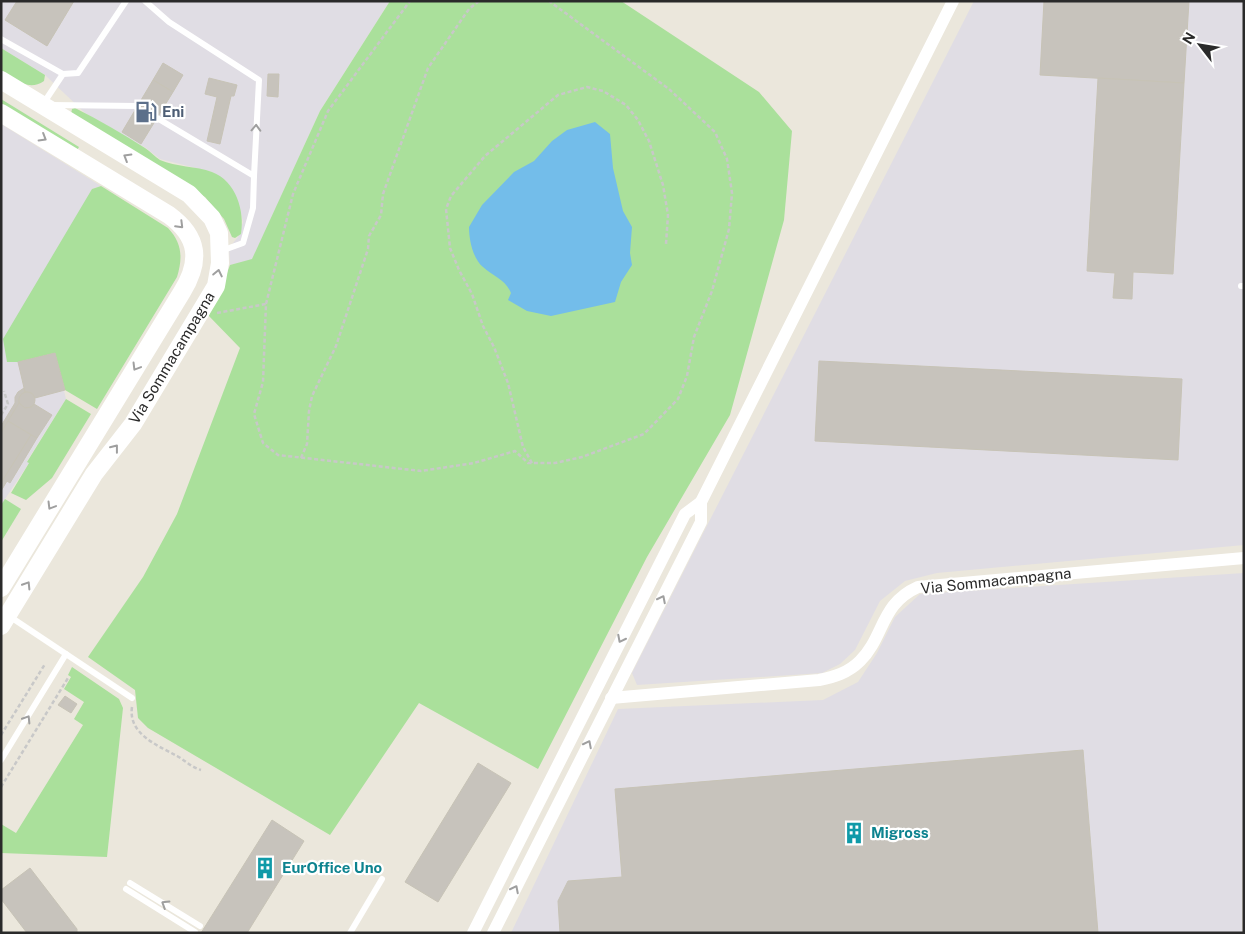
<svg xmlns="http://www.w3.org/2000/svg" width="1245" height="934" font-family="'Public Sans',sans-serif">
	<rect width="100%" height="100%" fill="#ebe7dc"/>
	<g fill="#e0dde4">
		<path d="M 1,1 L 390,1 L 320,111 L 252,260 L 230,265 L 229,248 L 238,237 L 243,222 L 239,205 L 232,189 L 225,180 L 212,172 L 160,159 L 146,148 L 85,113 L 45,75 L 1,48 Z"/>
		<path d="M 974,1 L 1244,1 L 1244,545 L 937,573 L 905,581 L 880,601 L 855,650 L 840,664 L 822,673 L 637,685 L 632,673 Z"/>
		<path d="M 1,124 L 101,186 L 92,189 L 18,362 L 55,353 L 66,399 L 27,461 L 29,463 L 1,505 Z"/>
		<path d="M 1244,573 L 1242,933 L 511,933 L 618,709 L 823,700 L 858,682 L 877,653 L 895,617 L 920,594 Z"/>
	</g>
	<g fill="#aae09b">
		<path d="M 390,1 L 621,1 L 759,92 L 792,131 L 784,220 L 730,415 L 647,557 L 538,769 L 419,703 L 330,835 L 148,728 L 138,718 L 135,690 L 88,657 L 143,577 L 177,514 L 240,348 L 207,314 L 218,297 L 230,265 L 252,259 L 320,111 Z"/>
		<path d="M 1,48 L 45,75 L 44,81 C 28,92 15,79 1,70 Z"/>
		<path d="M 1,99 L 79,147 L 76,152 L 1,105 Z"/>
		<path d="M 75,108 C 99,120 123,134 145,148 C 150,151 155,157 160,160 C 176,167 196,166 212,172 C 236,181 245,211 241,234 L 235,238 L 232,237 L 224,219 L 205,197 L 71,114 L 72,109 Z"/>
		<path d="M 101,186 L 168,228 C 182,243 183,257 177,277 L 97,409 L 65,390 L 55,353 L 18,362 L 7,362 L 3,339 L 92,189 Z"/>
		<path d="M 66,399 L 91,414 L 52,478 L 26,500 L 11,493 L 29,463 L 27,462 Z"/>
		<path d="M 5,499 L 21,509 L 1,542 L 1,505 Z"/>
		<path d="M 72,667 L 119,699 L 123,708 L 107,857 L 1,853 L 1,824 L 16,833 L 83,725 L 74,719 L 84,702 L 64,689 L 71,677 L 68,675 Z"/>
	</g>
	<path fill="#73bdea" d="M 595,122 L 610,134 L 613,168 L 623,211 L 632,227 L 630,253 L 632,265 L 621,282 L 615,302 L 551,316 L 527,311 L 508,300 L 511,293 C 505,279 494,277 483,267 C 473,259 469,240 469,227 L 482,205 L 514,172 L 534,161 L 552,141 L 567,130 Z"/>
	<g fill="#c7c3bc" stroke="#c7c3b6">
		<path d="M 17,1 L 74,1 L 47,46 L 5,20 Z"/>
		<path d="M 1044,1 L 1189,1 L 1184,83 L 1040,75 Z"/>
		<path d="M 163,63 L 183,75 L 173,92 L 153,80 Z"/>
		<path d="M 268,74 L 279,74 L 278,97 L 267,96 Z"/>
		<path d="M 209,78 L 237,85 L 234,96 L 231,96 L 220,144 L 207,141 L 217,97 L 205,94 Z"/>
		<path d="M 1098,78 L 1184,83 L 1173,274 L 1133,272 L 1132,299 L 1113,298 L 1115,273 L 1087,271 Z"/>
		<path d="M 153,80 L 173,92 L 141,144 L 122,132 Z"/>
		<path d="M 55,353 L 65,390 L 35,398 L 32,393 L 25,392 L 18,362 Z"/>
		<path d="M 819,361 L 1182,379 L 1178,460 L 815,441 Z"/>
		<path d="M 24,388 L 25,392 L 19,398 L 19,403 L 1,433 L 1,426 L 15,403 L 15,397 L 18,392 Z"/>
		<circle cx="27" cy="400" r="8"/>
		<path d="M 19,403 L 25,408 L 32,407 L 34,404 L 52,415 L 37,438 L 8,421 Z"/>
		<path d="M 8,421 L 31,435 L 2,482 L 1,433 Z"/>
		<path d="M 31,435 L 37,438 L 10,483 L 7,481 L 1,491 L 1,483 Z"/>
		<path d="M 65,696 L 77,704 L 71,713 L 58,705 Z"/>
		<path d="M 1083,750 L 1098,933 L 560,933 L 558,901 L 568,881 L 622,877 L 615,789 Z"/>
		<path d="M 478,763 L 511,783 L 438,902 L 405,882 Z"/>
		<path d="M 272,820 L 304,841 L 247,933 L 201,933 Z"/>
		<path d="M 30,868 L 77,929 L 77,933 L 27,933 L 1,899 L 1,890 Z"/>
	</g>
	<g fill="none" stroke-linecap="round" stroke-linejoin="round">
		<g stroke="#c8c8c8" stroke-width="2.5" stroke-dasharray="4 2.5" stroke-linecap="butt">
			<path d="M 266,304 L 293,194 L 328,111 L 410,1"/>
			<path d="M 217,313 L 266,304 L 263,382 L 254,414 L 263,443 L 278,455 L 421,471 L 474,463 L 515,451 L 528,463 L 555,463 L 582,457 L 644,434 L 678,399 L 687,376 L 694,337 L 712,291 L 729,229 L 732,193 L 727,159 L 715,132 L 669,89 L 549,1"/>
			<path d="M 1,415 L 8,404 L 4,391"/>
			<path d="M 301,458 L 307,444 L 309,411 L 312,396 L 336,346 L 368,249 L 369,236 L 381,215 L 383,194 L 428,68 L 469,9 L 479,1"/>
			<path d="M 532,463 L 523,447 L 508,383 L 494,347 L 483,326 L 472,294 L 459,270 L 450,248 L 446,209 L 451,196 L 485,156 L 558,95 L 587,87 L 603,91 L 626,105 L 638,120 L 649,141 L 663,185 L 668,215 L 666,244"/>
			<path d="M 132,707 C 128,734 157,745 177,756 C 186,761 191,767 201,770"/>
			<path d="M 1,735 L 45,664"/>
			<path d="M 1,787 L 68,678"/>
		</g>
		<g stroke="#fff" stroke-width="6">
			<path d="M 145,1 L 169,22 L 259,80 L 254,176"/>
			<path d="M 1,39 L 63,74"/>
			<path d="M 43,104 L 63,74 L 78,73 L 126,1"/>
			<path d="M 51,105 L 137,106"/>
			<path d="M 157,118 L 254,176 L 253,208 L 243,243 L 221,251"/>
			<path d="M 1241,286 L 1244,286"/>
			<path d="M 9,616 L 132,698"/>
			<path d="M 1,760 L 66,654"/>
			<path d="M 130,883 L 200,926"/>
			<path d="M 126,889 L 195,932"/>
			<path d="M 350,933 L 382,879"/>
		</g>
		<g stroke="#fff" stroke-width="12">
			<path d="M 701,502 L 953,1"/>
			<path d="M 611,698 L 819,680 C 834,677 848,673 860,661 C 885,636 880,604 918,587 L 1244,558"/>
			<path d="M 473,933 L 685,514 L 701,502 L 701,522 L 493,933"/>
		</g>
		<g stroke="#fff" stroke-width="18">
			<path d="M 1,80 L 189,194 L 212,218 L 219,233 L 220,263 L 216,286 L 133,424 L 94,474 L 1,626"/>
			<path d="M 1,113 L 169,215 C 199,237 201,261 182,292 L 1,588"/>
		</g>
	</g>
	<defs><path id="oneway-chevron" d="M-2-3.5L2.5 0L-2 3.5" fill="none" stroke-width="1.6" stroke-linecap="round" stroke-linejoin="round" transform="scale(1.25)"/></defs>
	<g stroke="#9f9f9f">
		<use href="#oneway-chevron" transform="translate(256 128) rotate(-88)"/>
		<use href="#oneway-chevron" transform="translate(43 138) rotate(31)"/>
		<use href="#oneway-chevron" transform="translate(127 157) rotate(-149)"/>
		<use href="#oneway-chevron" transform="translate(180 225) rotate(45)"/>
		<use href="#oneway-chevron" transform="translate(218 273) rotate(-78)"/>
		<use href="#oneway-chevron" transform="translate(136 367) rotate(121)"/>
		<use href="#oneway-chevron" transform="translate(115 448) rotate(-52)"/>
		<use href="#oneway-chevron" transform="translate(51 506) rotate(121)"/>
		<use href="#oneway-chevron" transform="translate(27 585) rotate(-58)"/>
		<use href="#oneway-chevron" transform="translate(662 599) rotate(-63)"/>
		<use href="#oneway-chevron" transform="translate(621 639) rotate(117)"/>
		<use href="#oneway-chevron" transform="translate(27 719) rotate(-58)"/>
		<use href="#oneway-chevron" transform="translate(588 744) rotate(-63)"/>
		<use href="#oneway-chevron" transform="translate(515 889) rotate(-63)"/>
		<use href="#oneway-chevron" transform="translate(165 904) rotate(-148)"/>
	</g>
	<defs>
		<g id="fuel-bare" transform="scale(1.725)"><path d="M-5.5-6h7V0h2V4h1.3V-2.5L3-4.5l.8-.8L6-3V5H2.5V1h-1V6h-7ZM-4.2-4.7v3.2H.2V-4.7Z" fill="#5c6f8a" stroke="#fff" stroke-width="2.5" paint-order="stroke"/></g>
		<g id="building-bare" transform="scale(1.725)"><path d="M-4-6H4V6H1V3H-1V6H-4ZM-2.5-4.3h1.7v1.8h-1.7ZM.8-4.3h1.7v1.8H.8ZM-2.5-1h1.7V.8h-1.7ZM.8-1h1.7V.8H.8Z" fill="#0f9aa8" stroke="#fff" stroke-width="2.5" paint-order="stroke"/></g>
	</defs>
	<g fill-rule="evenodd">
		<use href="#fuel-bare" x="146" y="112"/>
		<use href="#building-bare" x="854" y="833"/>
		<use href="#building-bare" x="265" y="868"/>
	</g>
	<g text-anchor="middle" stroke-width="4.5" stroke-linejoin="round" paint-order="stroke">
		<g font-size="15" font-weight="bold" fill="#4e5e75" stroke="#fff" text-anchor="start">
			<text x="162" y="117">Eni</text>
		</g>
		<g font-size="15" fill="#2a2a2a" stroke="#fff">
			<text transform="translate(172 358) rotate(-59)" y="5">Via Sommacampagna</text>
			<text transform="translate(996 581) rotate(-6)" y="5">Via Sommacampagna</text>
		</g>
		<g font-size="15" font-weight="bold" fill="#0d838f" stroke="#fff" text-anchor="start">
			<text x="871" y="838">Migross</text>
			<text x="282" y="873">EurOffice Uno</text>
		</g>
	</g>
	<rect width="1245" height="934" fill="none" stroke="#2a2a2a" stroke-width="5"/>
	<g transform="translate(1200 45) rotate(301)" stroke="#ffffff" stroke-width="4" paint-order="stroke">
	<path d="M0-4L9 19L0 12L-9 19Z" fill="#2a2a2a"/>
	<text y="-8" font-size="14" font-weight="bold" text-anchor="middle" fill="#2a2a2a">N</text>
	</g>
</svg>
